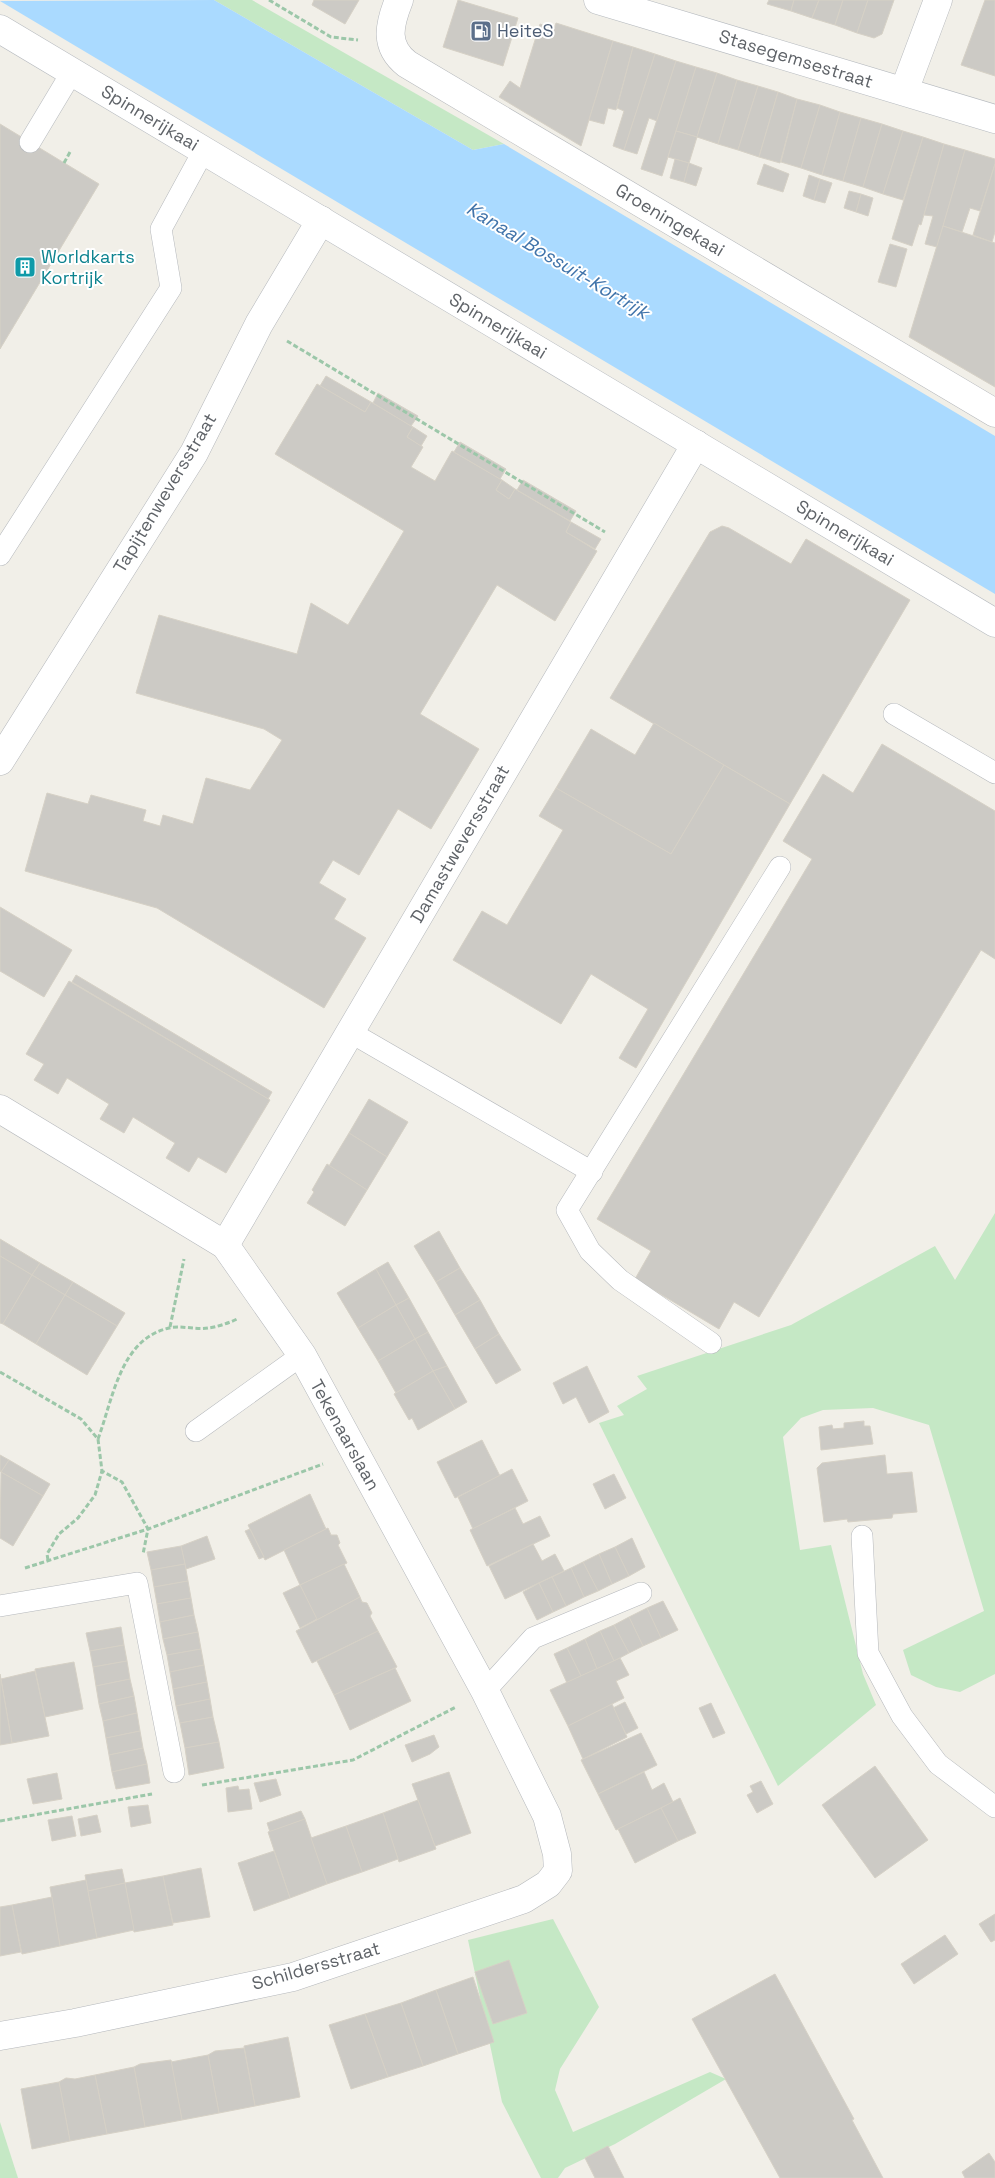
<svg xmlns="http://www.w3.org/2000/svg" width="995" height="2178" font-family="'Space Grotesk',sans-serif">
	<rect width="100%" height="100%" fill="#f1efe8"/>
	<g fill="#c5e8c5">
		<path d="M 214,0 L 252,0 L 504,144 L 473,150 Z"/>
		<path d="M 995,1213 L 995,1674 L 960,1692 L 936,1687 L 911,1675 L 903,1650 L 984,1611 L 929,1425 L 873,1408 L 823,1410 L 801,1418 L 783,1437 L 800,1550 L 831,1545 L 863,1674 L 876,1705 L 778,1786 L 599,1423 L 624,1415 L 617,1406 L 647,1389 L 637,1376 L 791,1325 L 935,1246 L 955,1280 Z"/>
		<path d="M 553,1919 L 599,2007 L 560,2069 L 555,2090 L 573,2132 L 710,2072 L 726,2079 L 615,2144 L 565,2168 L 558,2178 L 541,2178 L 502,2102 L 468,1940 Z"/>
		<path d="M 0,2122 L 18,2178 L 0,2178 Z"/>
	</g>
	<path fill="#aadaff" d="M 214,0 L 473,150 L 504,144 L 995,436 L 995,594 L 0,1 Z"/>
	<g fill="#cccac5" stroke="#d6d1c6">
		<path d="M 314,0 L 359,0 L 345,24 L 312,5 Z"/>
		<path d="M 458,0 L 518,18 L 503,66 L 443,47 Z"/>
		<path d="M 769,0 L 794,0 L 791,11 L 767,4 Z"/>
		<path d="M 794,0 L 819,0 L 812,18 L 791,11 Z"/>
		<path d="M 819,0 L 843,0 L 835,25 L 812,18 Z"/>
		<path d="M 843,0 L 868,0 L 857,33 L 835,25 Z"/>
		<path d="M 868,0 L 894,0 L 882,34 L 874,38 L 857,33 Z"/>
		<path d="M 985,0 L 995,0 L 995,76 L 961,65 Z"/>
		<path d="M 556,23 L 613,41 L 581,146 L 499,97 L 510,81 L 520,88 L 540,24 L 554,29 Z"/>
		<path d="M 613,41 L 633,47 L 616,110 L 608,108 L 604,124 L 589,120 Z"/>
		<path d="M 633,47 L 655,54 L 624,150 L 613,146 L 624,111 L 617,108 Z"/>
		<path d="M 655,54 L 676,61 L 657,121 L 649,118 L 637,154 L 624,150 Z"/>
		<path d="M 676,61 L 696,67 L 662,176 L 641,169 Z"/>
		<path d="M 696,67 L 717,73 L 697,137 L 676,131 Z"/>
		<path d="M 717,73 L 737,80 L 718,144 L 697,137 Z"/>
		<path d="M 737,80 L 758,86 L 738,150 L 718,144 Z"/>
		<path d="M 758,86 L 778,92 L 759,157 L 738,150 Z"/>
		<path d="M 778,92 L 797,99 L 780,163 L 759,157 Z"/>
		<path d="M 797,99 L 820,105 L 801,168 L 781,162 Z"/>
		<path d="M 820,105 L 840,112 L 822,175 L 801,168 Z"/>
		<path d="M 840,112 L 861,118 L 843,181 L 822,175 Z"/>
		<path d="M 861,118 L 882,124 L 863,187 L 843,181 Z"/>
		<path d="M 0,124 L 99,184 L 0,349 Z"/>
		<path d="M 882,124 L 903,131 L 883,194 L 863,187 Z"/>
		<path d="M 676,131 L 697,137 L 689,163 L 668,157 Z"/>
		<path d="M 903,131 L 923,137 L 903,200 L 883,194 Z"/>
		<path d="M 923,137 L 944,144 L 921,225 L 919,224 L 912,246 L 892,239 Z"/>
		<path d="M 944,144 L 965,150 L 937,247 L 925,244 L 933,216 L 924,215 Z"/>
		<path d="M 965,150 L 995,159 L 995,164 L 980,211 L 970,208 L 962,232 L 943,226 Z"/>
		<path d="M 675,159 L 689,163 L 684,182 L 670,178 Z"/>
		<path d="M 689,163 L 702,168 L 696,186 L 684,182 Z"/>
		<path d="M 764,164 L 789,174 L 783,192 L 757,184 Z"/>
		<path d="M 995,164 L 995,232 L 992,242 L 973,235 Z"/>
		<path d="M 809,175 L 820,179 L 814,200 L 803,196 Z"/>
		<path d="M 820,179 L 832,183 L 825,203 L 814,200 Z"/>
		<path d="M 849,191 L 861,194 L 856,212 L 844,208 Z"/>
		<path d="M 861,194 L 873,198 L 868,216 L 856,212 Z"/>
		<path d="M 943,226 L 995,243 L 995,387 L 909,337 Z"/>
		<path d="M 890,244 L 907,249 L 896,287 L 878,282 Z"/>
		<path d="M 326,376 L 371,402 L 365,412 L 320,386 Z"/>
		<path d="M 317,384 L 365,412 L 371,402 L 413,427 L 407,437 L 423,447 L 411,467 L 435,481 L 452,451 L 502,480 L 496,490 L 509,499 L 515,489 L 571,522 L 566,532 L 597,551 L 555,621 L 497,585 L 420,714 L 479,749 L 431,829 L 398,809 L 359,875 L 333,860 L 319,883 L 346,899 L 334,919 L 366,938 L 324,1008 L 157,908 L 25,871 L 47,793 L 88,804 L 91,795 L 146,810 L 143,821 L 160,826 L 163,815 L 193,824 L 206,778 L 250,790 L 282,740 L 264,729 L 136,693 L 159,615 L 297,654 L 311,603 L 348,625 L 404,531 L 275,454 Z"/>
		<path d="M 378,393 L 418,416 L 411,426 L 373,403 Z"/>
		<path d="M 413,427 L 427,436 L 421,446 L 407,437 Z"/>
		<path d="M 460,442 L 506,469 L 500,479 L 454,452 Z"/>
		<path d="M 502,480 L 515,489 L 509,499 L 496,490 Z"/>
		<path d="M 523,480 L 576,511 L 570,521 L 517,490 Z"/>
		<path d="M 571,522 L 601,539 L 595,549 L 566,532 Z"/>
		<path d="M 722,526 L 729,528 L 791,564 L 806,539 L 910,600 L 790,804 L 610,698 L 710,532 Z"/>
		<path d="M 654,723 L 724,765 L 671,854 L 556,788 L 591,729 L 635,755 Z"/>
		<path d="M 882,744 L 995,811 L 995,959 L 981,950 L 759,1317 L 734,1302 L 719,1329 L 635,1279 L 651,1251 L 597,1219 L 812,859 L 783,841 L 823,774 L 853,793 Z"/>
		<path d="M 724,765 L 790,804 L 636,1068 L 619,1058 L 648,1009 L 591,974 L 561,1024 L 453,960 L 482,911 L 507,925 L 563,830 L 539,816 L 556,788 L 671,854 Z"/>
		<path d="M 0,907 L 72,950 L 44,997 L 0,971 Z"/>
		<path d="M 76,975 L 272,1092 L 268,1099 L 72,982 Z"/>
		<path d="M 69,981 L 270,1100 L 226,1173 L 198,1157 L 189,1172 L 166,1158 L 175,1143 L 133,1117 L 124,1133 L 100,1119 L 109,1104 L 67,1078 L 58,1094 L 34,1080 L 44,1064 L 26,1054 Z"/>
		<path d="M 369,1099 L 408,1122 L 387,1157 L 349,1133 Z"/>
		<path d="M 349,1133 L 387,1157 L 367,1190 L 329,1166 Z"/>
		<path d="M 327,1164 L 367,1190 L 345,1226 L 307,1203 L 314,1192 L 312,1190 Z"/>
		<path d="M 439,1231 L 460,1268 L 436,1282 L 414,1246 Z"/>
		<path d="M 0,1239 L 40,1263 L 32,1275 L 0,1256 Z"/>
		<path d="M 0,1256 L 32,1275 L 3,1324 L 0,1323 Z"/>
		<path d="M 388,1262 L 409,1298 L 396,1305 L 376,1269 Z"/>
		<path d="M 40,1263 L 73,1282 L 65,1295 L 32,1275 Z"/>
		<path d="M 460,1268 L 480,1300 L 455,1315 L 436,1282 Z"/>
		<path d="M 376,1269 L 396,1305 L 358,1328 L 337,1293 Z"/>
		<path d="M 32,1275 L 65,1295 L 36,1344 L 3,1324 Z"/>
		<path d="M 73,1282 L 125,1313 L 117,1326 L 65,1295 Z"/>
		<path d="M 65,1295 L 117,1326 L 87,1375 L 36,1344 Z"/>
		<path d="M 409,1298 L 428,1332 L 415,1339 L 396,1305 Z"/>
		<path d="M 480,1300 L 499,1334 L 475,1349 L 455,1315 Z"/>
		<path d="M 396,1305 L 415,1339 L 378,1361 L 358,1328 Z"/>
		<path d="M 428,1332 L 447,1366 L 433,1371 L 415,1339 Z"/>
		<path d="M 499,1334 L 521,1370 L 496,1384 L 475,1349 Z"/>
		<path d="M 415,1339 L 433,1371 L 396,1393 L 378,1361 Z"/>
		<path d="M 447,1366 L 467,1402 L 455,1409 L 433,1371 Z"/>
		<path d="M 587,1366 L 609,1412 L 589,1423 L 576,1397 L 563,1404 L 553,1383 Z"/>
		<path d="M 433,1371 L 455,1409 L 418,1430 L 412,1418 L 409,1420 L 394,1394 Z"/>
		<path d="M 864,1421 L 864,1426 L 870,1426 L 873,1444 L 821,1450 L 819,1427 L 832,1425 L 833,1429 L 844,1428 L 844,1423 Z"/>
		<path d="M 482,1440 L 500,1476 L 455,1498 L 437,1462 Z"/>
		<path d="M 0,1455 L 9,1460 L 1,1472 L 0,1471 Z"/>
		<path d="M 885,1455 L 887,1474 L 912,1472 L 917,1512 L 893,1514 L 892,1518 L 848,1522 L 847,1519 L 824,1522 L 817,1468 L 822,1463 Z"/>
		<path d="M 9,1460 L 50,1484 L 43,1496 L 1,1472 Z"/>
		<path d="M 512,1469 L 528,1501 L 473,1529 L 458,1497 Z"/>
		<path d="M 1,1472 L 43,1496 L 13,1546 L 0,1538 Z"/>
		<path d="M 614,1474 L 626,1498 L 605,1509 L 593,1484 Z"/>
		<path d="M 310,1494 L 326,1529 L 265,1560 L 248,1525 Z"/>
		<path d="M 515,1508 L 523,1524 L 540,1516 L 550,1536 L 487,1566 L 470,1530 Z"/>
		<path d="M 328,1528 L 331,1535 L 337,1535 L 340,1543 L 338,1545 L 347,1563 L 300,1585 L 284,1550 Z"/>
		<path d="M 250,1529 L 264,1557 L 259,1559 L 245,1531 Z"/>
		<path d="M 207,1536 L 215,1559 L 186,1569 L 181,1546 Z"/>
		<path d="M 632,1538 L 645,1567 L 629,1576 L 615,1547 Z"/>
		<path d="M 533,1544 L 542,1561 L 555,1554 L 564,1571 L 505,1599 L 489,1566 Z"/>
		<path d="M 181,1546 L 185,1564 L 151,1570 L 147,1552 Z"/>
		<path d="M 615,1547 L 629,1576 L 612,1584 L 599,1554 Z"/>
		<path d="M 599,1554 L 612,1584 L 598,1591 L 583,1562 Z"/>
		<path d="M 583,1562 L 598,1591 L 584,1597 L 571,1568 Z"/>
		<path d="M 185,1564 L 188,1581 L 154,1587 L 151,1570 Z"/>
		<path d="M 344,1564 L 360,1597 L 317,1620 L 300,1585 Z"/>
		<path d="M 571,1568 L 584,1597 L 566,1606 L 552,1577 Z"/>
		<path d="M 552,1577 L 566,1606 L 553,1612 L 539,1583 Z"/>
		<path d="M 188,1581 L 191,1598 L 157,1604 L 154,1587 Z"/>
		<path d="M 539,1583 L 553,1612 L 537,1620 L 523,1592 Z"/>
		<path d="M 300,1585 L 317,1619 L 300,1628 L 283,1593 Z"/>
		<path d="M 360,1597 L 362,1602 L 367,1603 L 372,1613 L 370,1616 L 378,1631 L 312,1663 L 296,1631 Z"/>
		<path d="M 191,1598 L 194,1615 L 160,1622 L 157,1604 Z"/>
		<path d="M 663,1601 L 678,1630 L 661,1638 L 647,1608 Z"/>
		<path d="M 647,1608 L 661,1638 L 643,1646 L 629,1617 Z"/>
		<path d="M 194,1615 L 198,1632 L 163,1639 L 160,1622 Z"/>
		<path d="M 629,1617 L 643,1646 L 629,1653 L 614,1625 Z"/>
		<path d="M 614,1625 L 629,1653 L 614,1661 L 600,1631 Z"/>
		<path d="M 121,1627 L 124,1645 L 90,1651 L 86,1633 Z"/>
		<path d="M 378,1631 L 397,1667 L 334,1695 L 317,1661 Z"/>
		<path d="M 600,1631 L 614,1661 L 597,1669 L 585,1639 Z"/>
		<path d="M 198,1632 L 201,1649 L 167,1655 L 163,1639 Z"/>
		<path d="M 585,1639 L 597,1669 L 581,1676 L 567,1648 Z"/>
		<path d="M 124,1645 L 127,1661 L 93,1667 L 90,1651 Z"/>
		<path d="M 567,1648 L 581,1676 L 567,1683 L 554,1654 Z"/>
		<path d="M 201,1649 L 204,1665 L 170,1672 L 167,1655 Z"/>
		<path d="M 620,1658 L 629,1675 L 616,1681 L 624,1698 L 568,1726 L 550,1690 Z"/>
		<path d="M 127,1661 L 130,1679 L 96,1686 L 93,1667 Z"/>
		<path d="M 74,1662 L 83,1709 L 45,1717 L 35,1669 Z"/>
		<path d="M 204,1665 L 207,1682 L 173,1689 L 170,1672 Z"/>
		<path d="M 395,1668 L 411,1701 L 350,1730 L 334,1695 Z"/>
		<path d="M 35,1671 L 49,1736 L 12,1743 L 1,1679 Z"/>
		<path d="M 0,1674 L 12,1743 L 0,1745 Z"/>
		<path d="M 130,1679 L 134,1696 L 99,1704 L 96,1686 Z"/>
		<path d="M 207,1682 L 210,1699 L 176,1706 L 173,1689 Z"/>
		<path d="M 134,1696 L 137,1713 L 103,1721 L 99,1704 Z"/>
		<path d="M 210,1699 L 213,1717 L 180,1723 L 176,1706 Z"/>
		<path d="M 625,1702 L 638,1728 L 626,1734 L 613,1708 Z"/>
		<path d="M 711,1703 L 725,1733 L 713,1738 L 699,1708 Z"/>
		<path d="M 612,1704 L 627,1737 L 583,1759 L 568,1726 Z"/>
		<path d="M 137,1713 L 140,1731 L 106,1738 L 103,1721 Z"/>
		<path d="M 213,1717 L 219,1742 L 185,1748 L 180,1723 Z"/>
		<path d="M 140,1731 L 143,1748 L 109,1755 L 106,1738 Z"/>
		<path d="M 641,1733 L 657,1765 L 598,1794 L 581,1760 Z"/>
		<path d="M 434,1735 L 439,1747 L 430,1754 L 412,1762 L 405,1745 Z"/>
		<path d="M 219,1742 L 224,1768 L 189,1775 L 185,1748 Z"/>
		<path d="M 143,1748 L 147,1764 L 112,1772 L 109,1755 Z"/>
		<path d="M 147,1764 L 150,1783 L 116,1789 L 112,1772 Z"/>
		<path d="M 875,1766 L 928,1840 L 875,1878 L 822,1805 Z"/>
		<path d="M 449,1772 L 471,1833 L 435,1846 L 412,1784 Z"/>
		<path d="M 644,1772 L 652,1790 L 664,1783 L 673,1802 L 616,1830 L 598,1794 Z"/>
		<path d="M 57,1773 L 62,1799 L 33,1804 L 27,1779 Z"/>
		<path d="M 276,1779 L 281,1795 L 260,1802 L 254,1783 Z"/>
		<path d="M 761,1781 L 773,1804 L 757,1813 L 747,1795 L 753,1792 L 750,1786 Z"/>
		<path d="M 238,1786 L 239,1790 L 249,1789 L 252,1809 L 228,1812 L 226,1788 Z"/>
		<path d="M 680,1798 L 696,1833 L 678,1841 L 661,1808 Z"/>
		<path d="M 418,1800 L 436,1849 L 399,1862 L 383,1813 Z"/>
		<path d="M 148,1805 L 151,1823 L 131,1827 L 128,1807 Z"/>
		<path d="M 661,1808 L 678,1841 L 635,1863 L 618,1829 Z"/>
		<path d="M 301,1811 L 305,1819 L 270,1832 L 267,1823 Z"/>
		<path d="M 383,1813 L 398,1859 L 362,1872 L 346,1826 Z"/>
		<path d="M 97,1815 L 101,1832 L 81,1836 L 78,1819 Z"/>
		<path d="M 72,1816 L 76,1836 L 52,1841 L 48,1820 Z"/>
		<path d="M 305,1819 L 327,1884 L 290,1898 L 268,1832 Z"/>
		<path d="M 346,1826 L 362,1872 L 327,1884 L 311,1838 Z"/>
		<path d="M 274,1851 L 290,1898 L 254,1911 L 238,1863 Z"/>
		<path d="M 201,1868 L 210,1917 L 173,1923 L 163,1876 Z"/>
		<path d="M 122,1869 L 125,1883 L 88,1891 L 85,1875 Z"/>
		<path d="M 163,1876 L 173,1925 L 134,1932 L 125,1883 Z"/>
		<path d="M 86,1880 L 97,1938 L 60,1946 L 50,1887 Z"/>
		<path d="M 125,1883 L 134,1930 L 97,1938 L 88,1891 Z"/>
		<path d="M 52,1897 L 60,1946 L 22,1954 L 12,1905 Z"/>
		<path d="M 12,1905 L 21,1952 L 0,1956 L 0,1907 Z"/>
		<path d="M 995,1914 L 995,1940 L 991,1942 L 979,1924 Z"/>
		<path d="M 945,1935 L 958,1954 L 914,1984 L 901,1964 Z"/>
		<path d="M 509,1960 L 527,2013 L 493,2024 L 475,1972 Z"/>
		<path d="M 775,1974 L 854,2119 L 852,2120 L 883,2178 L 780,2178 L 692,2019 Z"/>
		<path d="M 473,1977 L 494,2042 L 458,2054 L 436,1990 Z"/>
		<path d="M 436,1990 L 458,2054 L 423,2066 L 401,2003 Z"/>
		<path d="M 401,2003 L 423,2066 L 388,2077 L 365,2014 Z"/>
		<path d="M 365,2014 L 388,2077 L 351,2089 L 329,2025 Z"/>
		<path d="M 288,2037 L 300,2097 L 255,2106 L 244,2046 Z"/>
		<path d="M 244,2048 L 255,2106 L 219,2113 L 208,2055 L 215,2051 Z"/>
		<path d="M 208,2055 L 219,2113 L 182,2120 L 171,2062 Z"/>
		<path d="M 171,2060 L 182,2120 L 145,2127 L 134,2067 L 140,2064 Z"/>
		<path d="M 134,2067 L 145,2127 L 107,2134 L 95,2075 Z"/>
		<path d="M 95,2075 L 107,2134 L 70,2141 L 59,2082 L 66,2078 L 75,2079 Z"/>
		<path d="M 59,2082 L 70,2141 L 32,2149 L 21,2089 Z"/>
		<path d="M 608,2146 L 624,2178 L 595,2178 L 585,2158 Z"/>
		<path d="M 989,2153 L 995,2162 L 995,2178 L 965,2178 L 962,2172 Z"/>
	</g>
	<g fill="none" stroke-linecap="round" stroke-linejoin="round">
		<g stroke="#b5b8bc" stroke-width="22">
			<g id="lane">
				<path d="M 30,142 L 72,72"/>
				<path d="M 0,555 L 171,288 L 161,229 L 204,150"/>
				<path d="M 894,714 L 995,773"/>
				<path d="M 350,1032 L 592,1172"/>
				<path d="M 711,1343 L 620,1280 L 590,1251 L 567,1210 L 780,867"/>
				<path d="M 196,1431 L 302,1355"/>
				<path d="M 862,1536 L 868,1653 L 902,1716 L 938,1764 L 995,1807"/>
				<path d="M 0,1606 L 137,1583 L 174,1772"/>
				<path d="M 485,1691 L 533,1638 L 641,1593"/>
			</g>
		</g>
		<g stroke="#b5b8bc" stroke-width="29">
			<g id="street">
				<path d="M 399,0 C 389,25 384,46 407,64 L 995,413"/>
				<path d="M 904,91 L 938,0"/>
				<path d="M 0,761 L 194,453 L 259,324 L 321,220"/>
				<path d="M 0,1109 L 225,1245 L 302,1355 L 485,1691 L 547,1816 L 557,1854 L 558,1871 L 548,1884 L 524,1899 L 293,1977 L 75,2023 L 0,2036"/>
				<path d="M 225,1245 L 696,444"/>
			</g>
		</g>
		<g stroke="#b6babf" stroke-width="29">
			<g id="secondary">
				<path d="M 598,0 L 995,119"/>
				<path d="M 0,29 L 995,623"/>
			</g>
		</g>
		<g stroke="#9cc7a9" stroke-width="3" stroke-dasharray="5 2.5" stroke-linecap="butt">
			<path d="M 269,0 L 331,37 L 358,40"/>
			<path d="M 64,163 L 70,152"/>
			<path d="M 287,341 L 605,532"/>
			<path d="M 170,1327 L 184,1259"/>
			<path d="M 0,1372 L 81,1419 L 98,1439 L 102,1471 L 122,1482 L 148,1529 L 143,1554"/>
			<path d="M 98,1439 C 113,1399 120,1339 169,1328 C 181,1325 195,1330 208,1328 C 217,1327 229,1323 237,1319"/>
			<path d="M 48,1560 L 47,1554 L 59,1534 L 78,1518 L 95,1495 L 102,1471"/>
			<path d="M 25,1568 L 148,1529 L 323,1464"/>
			<path d="M 202,1785 L 353,1760 L 456,1707"/>
			<path d="M 0,1821 L 152,1794"/>
		</g>
		<use href="#lane" stroke="#fff" stroke-width="21"/>
		<use href="#street" stroke="#fff" stroke-width="28"/>
		<use href="#secondary" stroke="#fff" stroke-width="28"/>
	</g>
	<defs>
		<g id="fuel-square" transform="scale(1.125)"><rect x="-9" y="-9" width="18" height="18" rx="4" fill="#5c6f8a" stroke="#fff"/><path d="M-5.5-6h7V0h2V4h1.3V-2.5L3-4.5l.8-.8L6-3V5H2.5V1h-1V6h-7ZM-4.2-4.7v3.2H.2V-4.7Z" fill="#fff"/></g>
		<g id="building-square" transform="scale(1.125)"><rect x="-9" y="-9" width="18" height="18" rx="4" fill="#0f9aa8" stroke="#fff"/><path d="M-4-6H4V6H1V3H-1V6H-4ZM-2.5-4.3h1.7v1.8h-1.7ZM.8-4.3h1.7v1.8H.8ZM-2.5-1h1.7V.8h-1.7ZM.8-1h1.7V.8H.8Z" fill="#fff"/></g>
	</defs>
	<g fill-rule="evenodd">
		<use href="#fuel-square" x="481" y="31"/>
		<use href="#building-square" x="25" y="267"/>
	</g>
	<g text-anchor="middle" stroke-width="4" stroke-linejoin="round" paint-order="stroke">
		<g font-size="18" fill="#4e5e75" stroke="#fff" text-anchor="start">
			<text x="497" y="37">HeiteS</text>
		</g>
		<g font-size="18" fill="#5f6368" stroke="#fff">
			<text transform="translate(796 59) rotate(17)" y="6">Stasegemsestraat</text>
			<text transform="translate(150 118) rotate(31)" y="6">Spinnerijkaai</text>
			<text transform="translate(670 220) rotate(31)" y="6">Groeningekaai</text>
			<text transform="translate(498 326) rotate(31)" y="6">Spinnerijkaai</text>
			<text transform="translate(165 493) rotate(-59)" y="6">Tapijtenweversstraat</text>
			<text transform="translate(845 533) rotate(31)" y="6">Spinnerijkaai</text>
			<text transform="translate(460 844) rotate(-60)" y="6">Damastweversstraat</text>
			<text transform="translate(345 1435) rotate(61)" y="6">Tekenaarslaan</text>
			<text transform="translate(316 1966) rotate(-16)" y="6">Schildersstraat</text>
		</g>
		<g font-size="18" fill="#0d838f" stroke="#fff" text-anchor="start">
			<text x="41" y="263">Worldkarts<tspan x="41" dy="21">Kortrijk</tspan></text>
		</g>
		<g font-size="19" font-style="italic" fill="#4174aa" stroke="#fff">
			<text transform="translate(558 260) rotate(31)" y="7">Kanaal Bossuit-Kortrijk</text>
		</g>
	</g>
</svg>
